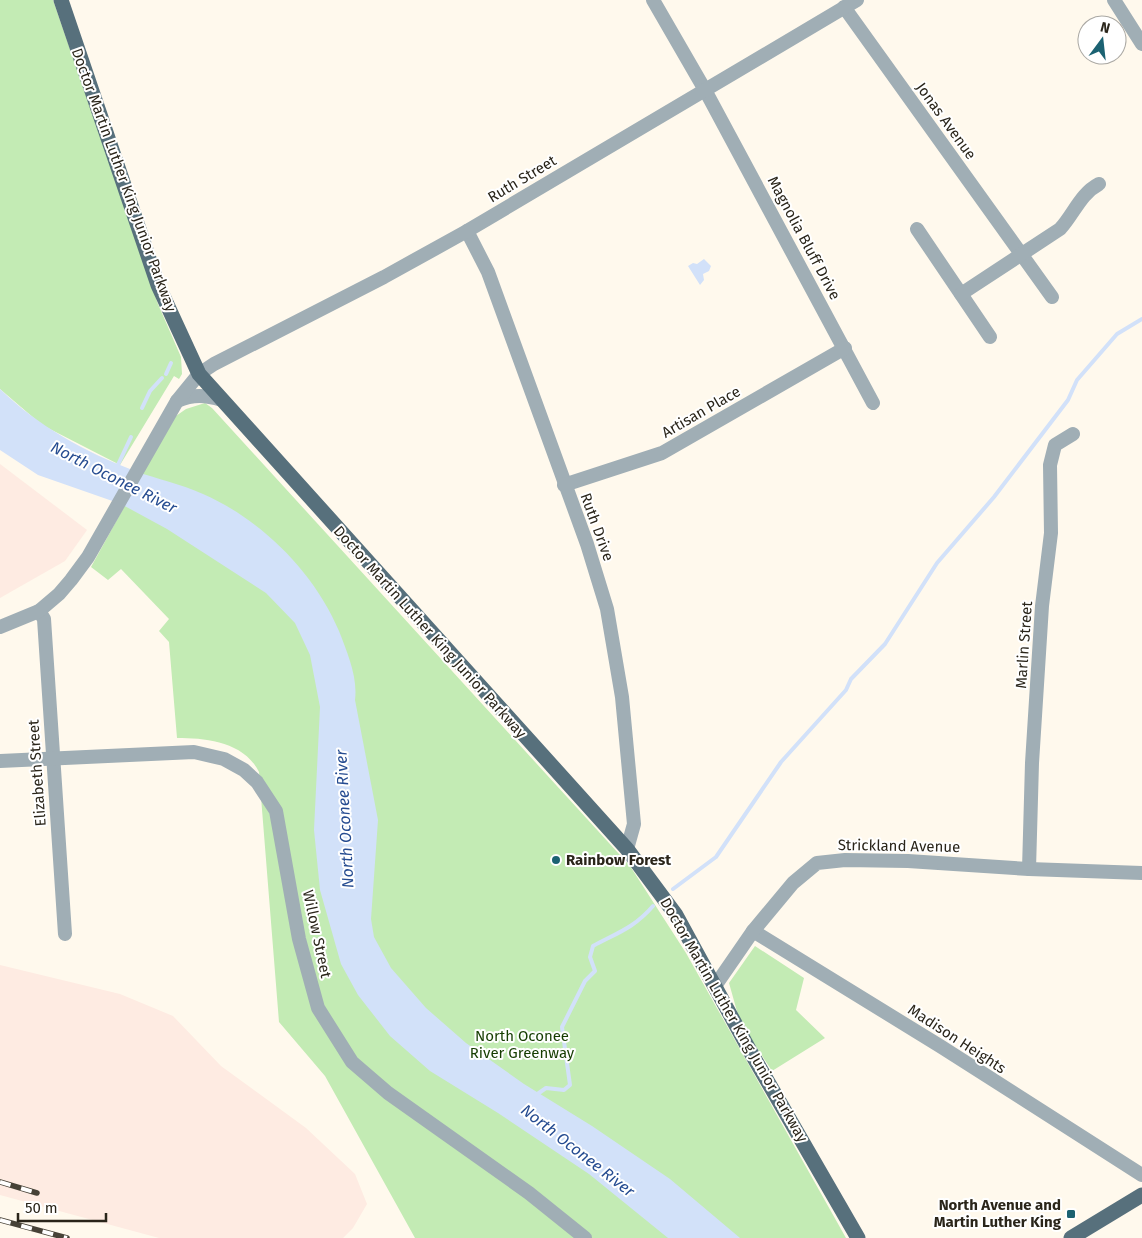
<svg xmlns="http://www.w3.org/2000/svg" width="1142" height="1238" font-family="'Fira Sans',sans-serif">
	<rect width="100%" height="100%" fill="#fff9ed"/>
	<g fill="#feebe2">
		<path d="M 0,464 L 87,530 L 65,561 L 0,598 Z"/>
		<path d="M 0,965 L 120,994 L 173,1016 L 221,1066 L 306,1128 L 355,1174 L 367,1204 L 353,1228 L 343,1238 L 159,1238 L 0,1195 Z"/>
	</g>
	<g fill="#c3ebb4">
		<path d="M 0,0 L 53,0 L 158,304 L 181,357 L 182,374 L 179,379 L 174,376 L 120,465 L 42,425 L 0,389 Z"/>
		<path d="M 205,403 L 212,408 L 630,866 L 686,953 L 846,1238 L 415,1238 L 325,1076 L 279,1022 L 259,772 C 244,742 207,738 177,738 L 169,642 L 159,631 L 169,619 L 121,569 L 108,580 L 91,567 L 173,418 L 186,409 Z"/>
		<path d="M 755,946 L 804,978 L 796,1010 L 825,1038 L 772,1071 L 740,1022 L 729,983 Z"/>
	</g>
	<g fill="#d2e1f9">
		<path d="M 704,259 L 711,266 L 709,271 L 703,274 L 704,280 L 700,285 L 688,266 L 693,263 L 697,264 Z"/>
		<path d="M 0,389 C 38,426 85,452 135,471 C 157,479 181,484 203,494 C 262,520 314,572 339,631 C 347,652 358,677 355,700 L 378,820 L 371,919 L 374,937 L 391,968 L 426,1008 L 466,1043 L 524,1084 L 592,1126 L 670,1179 L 740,1238 L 668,1238 L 589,1174 L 498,1113 L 430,1071 L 390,1036 L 358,995 L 341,964 L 320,890 L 314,830 L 320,707 L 310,655 L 295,623 L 266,593 L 167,529 L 121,504 L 38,475 L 0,450 Z"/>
	</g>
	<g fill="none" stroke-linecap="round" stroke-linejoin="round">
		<g stroke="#d2e1f9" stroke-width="4">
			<path d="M 166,374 L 171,363"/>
			<path d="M 142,408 L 150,391 L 162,378"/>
			<path d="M 116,469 L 131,437"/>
			<path d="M 673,889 L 716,857 L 781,762 L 846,690 L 851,679 L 885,644 L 937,563 L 994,497 L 1068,400 L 1077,380 L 1117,334 L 1142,319"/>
			<path d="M 536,1095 L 546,1088 L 564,1090 L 570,1085 L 562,1027 L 585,981 L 595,971 L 590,957 L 593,946 C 617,933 634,928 653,906"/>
		</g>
		<g stroke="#a0aeb5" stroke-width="14">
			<path d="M 653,0 L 705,90 L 873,403"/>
			<path d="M 1114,0 L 1142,44"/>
			<path d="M 844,7 L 1052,297"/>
			<path d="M 917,229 L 990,337"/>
			<path d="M 467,231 L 488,272 L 587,544 L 607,609 L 622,697 L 634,824 L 627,849"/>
			<path d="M 961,294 L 1060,229 C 1074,214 1080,194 1099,184"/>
			<path d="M 177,401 C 194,394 205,395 222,400"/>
			<path d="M 564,485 L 662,453 L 845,348"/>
			<path d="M 39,611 L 44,619 L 65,934"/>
			<path d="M 0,627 L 39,611 L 59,594 L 71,580 L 88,557 L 177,401 L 199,374 L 214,364 L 384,277 L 467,231 L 857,0"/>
			<path d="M 0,761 L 194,752 L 224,759 L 244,770 L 257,782 L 276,811 L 299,939 L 318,1008 L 352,1062 L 388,1093 L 529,1193 L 585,1238"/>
			<path d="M 1029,869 L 1032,763 L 1042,606 L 1051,533 L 1050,465 L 1055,445 L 1073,434"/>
			<path d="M 753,931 L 940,1046 L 1142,1175"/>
			<path d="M 715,986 L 753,931 L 793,883 L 817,863 L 845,860 L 908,861 L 1029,869 L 1142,873"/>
		</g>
		<g stroke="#57707c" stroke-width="15">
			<path d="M 61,0 L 158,285 L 199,374 L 627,849 L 676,915 L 750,1051 L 858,1238"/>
			<path d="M 1071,1238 L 1142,1195"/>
		</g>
		<g stroke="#474237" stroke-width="5.5">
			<g id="rail">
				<path d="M 0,1182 L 37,1193"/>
				<path d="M 0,1220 L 67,1238"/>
			</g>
		</g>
		<use href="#rail" stroke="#fff" stroke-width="4" stroke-dasharray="11" stroke-linecap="butt"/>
	</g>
	<g fill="#1b6272" stroke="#fff" stroke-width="2">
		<circle cx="556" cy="860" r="5"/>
		<rect x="1066" y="1209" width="10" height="10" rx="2.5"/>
	</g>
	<g text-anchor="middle" stroke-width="4" stroke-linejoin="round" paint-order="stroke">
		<g font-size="15" fill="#2a251a" stroke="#fff">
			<text transform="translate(946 121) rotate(54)" y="5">Jonas Avenue</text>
			<text transform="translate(522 179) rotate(-31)" y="5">Ruth Street</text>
			<text transform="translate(124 180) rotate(70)" y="5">Doctor Martin Luther King Junior Parkway</text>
			<text transform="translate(804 238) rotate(62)" y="5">Magnolia Bluff Drive</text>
			<text transform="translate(701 412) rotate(-30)" y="5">Artisan Place</text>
			<text transform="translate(597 527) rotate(70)" y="5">Ruth Drive</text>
			<text transform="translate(430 632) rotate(48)" y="5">Doctor Martin Luther King Junior Parkway</text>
			<text transform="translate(1024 645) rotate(-86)" y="5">Marlin Street</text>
			<text transform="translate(37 773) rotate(-94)" y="5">Elizabeth Street</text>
			<text transform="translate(899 846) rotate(1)" y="5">Strickland Avenue</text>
			<text transform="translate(317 934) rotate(78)" y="5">Willow Street</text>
			<text transform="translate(734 1020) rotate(60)" y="5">Doctor Martin Luther King Junior Parkway</text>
			<text transform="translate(957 1039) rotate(33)" y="5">Madison Heights</text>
		</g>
		<g font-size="15" font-weight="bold" fill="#2a251a" stroke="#fff" text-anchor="start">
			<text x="566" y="865">Rainbow Forest</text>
			<text x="1061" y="1210" text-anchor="end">North Avenue and<tspan x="1061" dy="17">Martin Luther King</tspan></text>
		</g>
		<g font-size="15" fill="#153d00" stroke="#fff">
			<text x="522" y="1041">North Oconee<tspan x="522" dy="17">River Greenway</tspan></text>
		</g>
		<g font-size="16" font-style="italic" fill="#264c91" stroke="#fff">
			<text transform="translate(114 477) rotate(27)" y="6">North Oconee River</text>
			<text transform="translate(344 819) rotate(-93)" y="6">North Oconee River</text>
			<text transform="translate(578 1150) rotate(38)" y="6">North Oconee River</text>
		</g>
	</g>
	<g transform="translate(1102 40) rotate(15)"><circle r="24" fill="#ffffff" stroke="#aaa8a3"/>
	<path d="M0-4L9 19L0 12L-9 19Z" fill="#1b6272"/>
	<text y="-8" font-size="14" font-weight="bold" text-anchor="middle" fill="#2a251a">N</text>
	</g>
	<path d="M18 1213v8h88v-8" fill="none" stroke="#2a251a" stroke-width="2.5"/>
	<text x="25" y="1213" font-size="15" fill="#2a251a" stroke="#ffffff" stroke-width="4" paint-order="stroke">50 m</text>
</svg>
